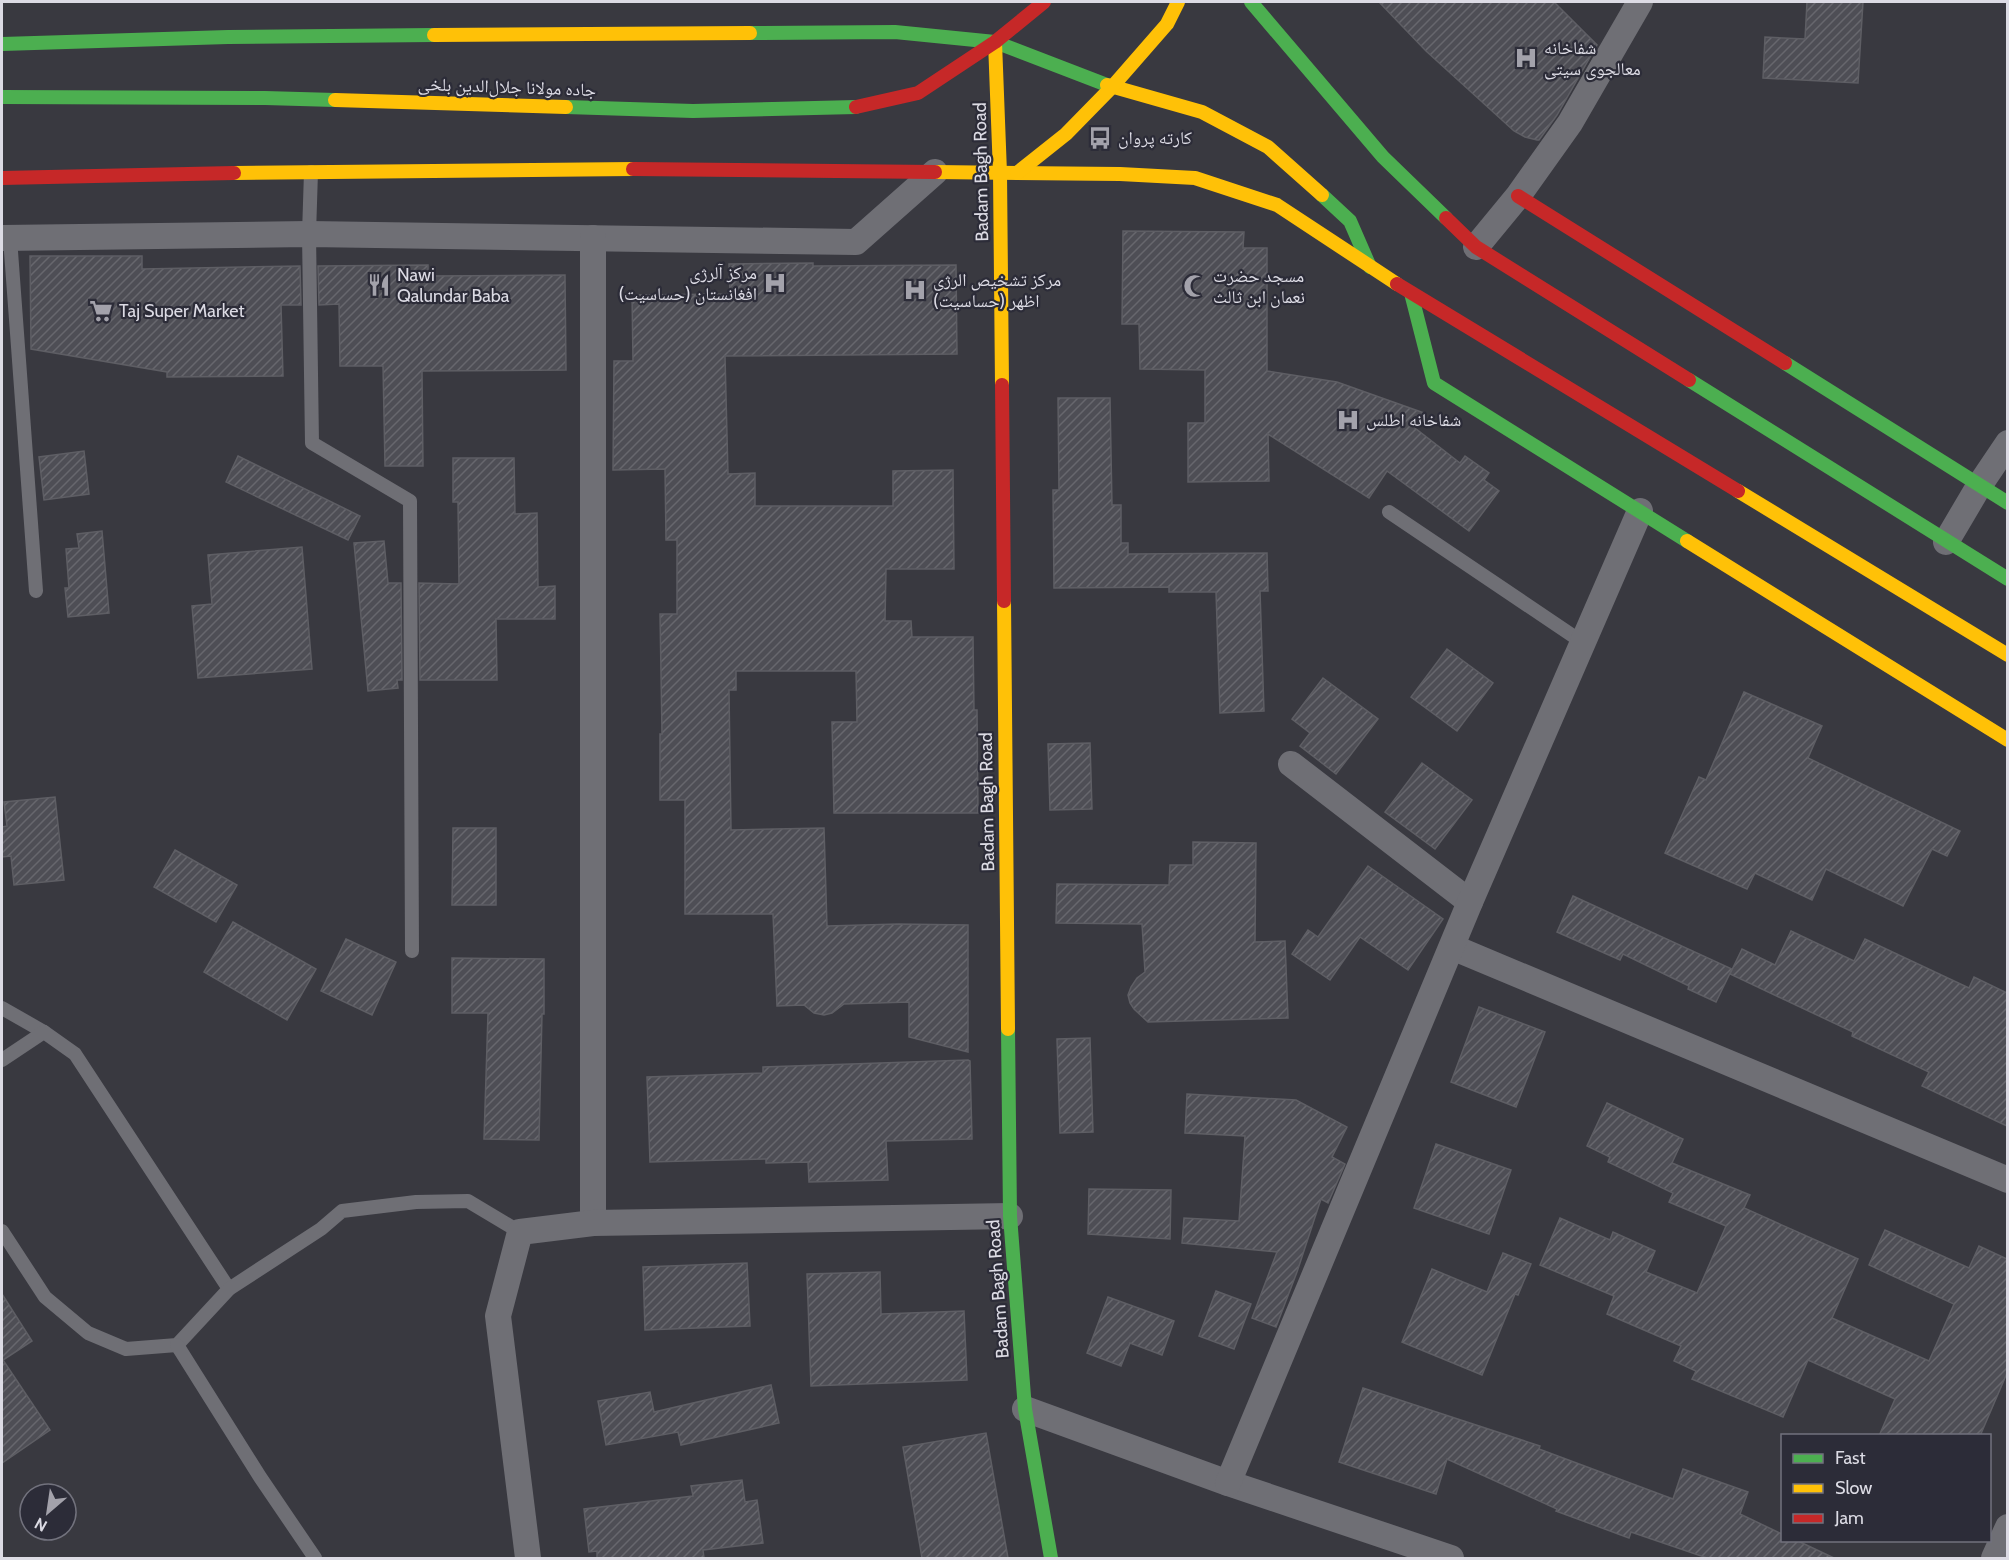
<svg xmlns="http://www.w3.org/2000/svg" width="2009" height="1560" font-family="Cabin,'Noto Naskh Arabic',sans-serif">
	<defs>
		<pattern id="building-hatch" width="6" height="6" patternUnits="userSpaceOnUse" patternTransform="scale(1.5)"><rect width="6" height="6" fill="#4e4e55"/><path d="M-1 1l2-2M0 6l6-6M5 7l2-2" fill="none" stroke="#67676d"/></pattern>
	</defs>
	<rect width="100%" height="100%" fill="#393940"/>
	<g fill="url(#building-hatch)" stroke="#5e5e64" stroke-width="1.5">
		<path d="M 1379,2 L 1554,2 L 1597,45 L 1557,115 L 1539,140 L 1537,140 L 1525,137 L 1514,131 L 1426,51 Z"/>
		<path d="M 1807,2 L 1863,2 L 1858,83 L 1763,78 L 1765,37 L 1805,39 Z"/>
		<path d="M 1123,231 L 1244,232 L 1243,248 L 1267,248 L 1267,371 L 1337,382 L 1424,413 L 1415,428 L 1460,463 L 1465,456 L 1489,473 L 1484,480 L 1499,491 L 1469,531 L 1387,471 L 1369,498 L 1268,434 L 1269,481 L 1188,482 L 1188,423 L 1205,423 L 1205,370 L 1140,369 L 1139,324 L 1122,324 Z"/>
		<path d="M 30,256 L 142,256 L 142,269 L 300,266 L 301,305 L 281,305 L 283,376 L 167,377 L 167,372 L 31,349 Z"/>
		<path d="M 813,263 L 813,266 L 956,265 L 957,354 L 725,356 L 728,474 L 755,473 L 755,506 L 893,506 L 893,471 L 953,470 L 954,569 L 886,569 L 885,621 L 911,621 L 912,637 L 973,637 L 974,710 L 977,710 L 978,813 L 834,813 L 832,722 L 857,722 L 856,671 L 736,671 L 736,690 L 729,690 L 731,830 L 824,828 L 827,926 L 898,924 L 968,925 L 968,1052 L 909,1037 L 909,1002 L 844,1004 L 832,1013 L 824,1015 L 814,1013 L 804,1005 L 777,1006 L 773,914 L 685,914 L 685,800 L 660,800 L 660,734 L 662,734 L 660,614 L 677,614 L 677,540 L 666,540 L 665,469 L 613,470 L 614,361 L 633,361 L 632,295 L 730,294 L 729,264 Z"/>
		<path d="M 428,265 L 428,276 L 565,275 L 566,370 L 422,371 L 423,466 L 385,466 L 383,366 L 340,366 L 339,304 L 319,305 L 318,266 Z"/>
		<path d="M 1058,398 L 1110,398 L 1112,505 L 1121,505 L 1121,543 L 1128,543 L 1128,554 L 1267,553 L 1268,591 L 1260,591 L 1264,711 L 1220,713 L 1216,592 L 1169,592 L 1169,587 L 1054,588 L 1053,490 L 1059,490 Z"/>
		<path d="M 84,451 L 89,494 L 44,500 L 39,457 Z"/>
		<path d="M 238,456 L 360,516 L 348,540 L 226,482 Z"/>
		<path d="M 453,458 L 514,458 L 515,514 L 537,513 L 538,587 L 555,586 L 555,619 L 496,619 L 497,680 L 420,680 L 419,583 L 459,584 L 458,502 L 453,502 Z"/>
		<path d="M 102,531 L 109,613 L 68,617 L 65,588 L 69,588 L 66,549 L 79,548 L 77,534 Z"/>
		<path d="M 384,541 L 388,583 L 401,583 L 402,680 L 397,680 L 398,688 L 368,691 L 354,543 Z"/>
		<path d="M 302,547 L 312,669 L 198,678 L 192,606 L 212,604 L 208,555 Z"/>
		<path d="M 1447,649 L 1493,683 L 1457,731 L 1411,697 Z"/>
		<path d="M 1323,678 L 1378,719 L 1336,774 L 1300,746 L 1310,733 L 1292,719 Z"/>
		<path d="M 1744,692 L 1822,726 L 1808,758 L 1960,831 L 1947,856 L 1932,849 L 1903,906 L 1826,869 L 1812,900 L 1755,873 L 1747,889 L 1665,853 L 1699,777 L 1706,780 Z"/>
		<path d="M 1090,743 L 1092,809 L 1050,810 L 1048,744 Z"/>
		<path d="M 1422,763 L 1472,800 L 1435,849 L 1385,812 Z"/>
		<path d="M 55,797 L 64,880 L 14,885 L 11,856 L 2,857 L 2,827 L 7,826 L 4,802 Z"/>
		<path d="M 453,828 L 496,828 L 496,905 L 452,905 Z"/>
		<path d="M 1193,842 L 1256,843 L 1255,942 L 1285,941 L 1288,1018 L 1148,1022 L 1134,1009 L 1130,1003 L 1128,995 L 1131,987 L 1137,978 L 1145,972 L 1142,924 L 1056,923 L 1057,884 L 1169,885 L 1170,865 L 1193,865 Z"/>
		<path d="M 175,850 L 237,885 L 216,922 L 154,887 Z"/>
		<path d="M 1368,866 L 1443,919 L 1408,970 L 1360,937 L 1330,980 L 1292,954 L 1308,930 L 1318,937 Z"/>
		<path d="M 1573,896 L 1732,969 L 1716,1002 L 1688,989 L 1689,986 L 1623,954 L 1620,960 L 1557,932 Z"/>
		<path d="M 233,922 L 316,969 L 287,1020 L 204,972 Z"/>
		<path d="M 1791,931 L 1854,961 L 1865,939 L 1969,988 L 1974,977 L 2007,993 L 2007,1126 L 1922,1086 L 1929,1072 L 1852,1036 L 1853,1032 L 1730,974 L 1742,949 L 1775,965 Z"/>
		<path d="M 346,939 L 396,962 L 372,1015 L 321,991 Z"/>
		<path d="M 452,958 L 544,959 L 544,1014 L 542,1014 L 539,1140 L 484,1139 L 488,1013 L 452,1013 Z"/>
		<path d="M 1479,1007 L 1545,1032 L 1516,1107 L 1451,1082 Z"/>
		<path d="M 1090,1038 L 1093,1132 L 1060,1133 L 1057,1039 Z"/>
		<path d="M 968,1060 L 970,1061 L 972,1139 L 886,1141 L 888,1180 L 809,1182 L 808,1162 L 766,1163 L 766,1159 L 650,1162 L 647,1077 L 763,1073 L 763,1067 Z"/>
		<path d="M 1187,1094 L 1296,1100 L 1347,1127 L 1332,1157 L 1345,1164 L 1328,1203 L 1321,1199 L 1297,1272 L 1276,1327 L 1252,1318 L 1277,1252 L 1182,1243 L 1184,1218 L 1239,1221 L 1245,1136 L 1185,1133 Z"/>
		<path d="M 1607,1103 L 1683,1139 L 1672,1163 L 1750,1195 L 1744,1208 L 1858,1259 L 1832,1318 L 1929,1361 L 1954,1304 L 1869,1265 L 1885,1230 L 1969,1268 L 1979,1246 L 2007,1259 L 2007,1373 L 1980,1436 L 1879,1436 L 1895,1399 L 1808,1360 L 1783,1417 L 1692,1379 L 1696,1371 L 1674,1361 L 1681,1346 L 1607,1314 L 1614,1296 L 1540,1265 L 1560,1218 L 1610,1240 L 1613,1232 L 1655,1251 L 1646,1272 L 1697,1293 L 1726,1226 L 1669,1202 L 1673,1193 L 1608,1162 L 1610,1157 L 1587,1146 Z"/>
		<path d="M 1436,1144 L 1511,1170 L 1489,1234 L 1414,1208 Z"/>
		<path d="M 1089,1189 L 1171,1190 L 1170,1239 L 1088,1234 Z"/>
		<path d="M 1503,1253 L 1531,1264 L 1518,1295 L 1515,1294 L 1482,1375 L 1402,1342 L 1432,1269 L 1487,1292 Z"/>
		<path d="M 747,1263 L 750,1326 L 645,1330 L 643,1267 Z"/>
		<path d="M 880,1272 L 881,1314 L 964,1311 L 967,1380 L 811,1386 L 807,1274 Z"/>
		<path d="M 1216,1291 L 1251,1304 L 1234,1349 L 1199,1336 Z"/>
		<path d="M 2,1294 L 32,1341 L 3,1360 L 50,1430 L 2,1463 Z"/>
		<path d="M 1108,1297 L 1174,1321 L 1162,1355 L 1130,1343 L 1121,1366 L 1087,1353 Z"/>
		<path d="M 771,1385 L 779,1423 L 681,1445 L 678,1432 L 606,1445 L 598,1401 L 650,1392 L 654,1412 Z"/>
		<path d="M 1363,1388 L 1540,1446 L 1539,1449 L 1673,1499 L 1683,1469 L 1748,1492 L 1740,1514 L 1782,1534 L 1782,1540 L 1796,1540 L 1834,1558 L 1707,1558 L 1631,1532 L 1629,1538 L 1556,1511 L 1557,1509 L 1447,1459 L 1436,1494 L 1339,1462 Z"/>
		<path d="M 986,1433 L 1008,1558 L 922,1558 L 903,1447 Z"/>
		<path d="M 742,1480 L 745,1502 L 757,1500 L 763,1543 L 703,1550 L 704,1558 L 597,1558 L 597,1551 L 589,1552 L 584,1509 L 693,1496 L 691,1486 Z"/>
	</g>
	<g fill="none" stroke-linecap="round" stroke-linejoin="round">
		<g stroke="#6f6f75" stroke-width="14">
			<path d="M 311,172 L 309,234 L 312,443 L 410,501 L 412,951"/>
			<path d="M 10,238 L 36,591"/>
			<path d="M 1389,512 L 1582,642"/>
			<path d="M 2,1008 L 44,1032"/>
			<path d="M 2,1060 L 44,1032 L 75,1054 L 229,1289"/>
			<path d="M 2,1231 L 45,1297 L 88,1333 L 126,1349 L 177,1345 L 229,1289 L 321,1229 L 342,1211 L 416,1202 L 468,1201 L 520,1232"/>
			<path d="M 177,1345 L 260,1477 L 315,1558"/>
		</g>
		<g stroke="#6f6f75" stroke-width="26">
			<path d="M 2,238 L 309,234 L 856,242 L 935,172"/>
			<path d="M 593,238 L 593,1223"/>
			<path d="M 1476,247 L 1518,196 L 1570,123 L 1640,2"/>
			<path d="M 1946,542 L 1979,486 L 2008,443"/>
			<path d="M 1291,764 L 1470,902"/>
			<path d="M 1452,947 L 2008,1180"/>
			<path d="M 1025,1409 L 1228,1483 L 1451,1558"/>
			<path d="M 1228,1483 L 1470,902 L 1640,511"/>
			<path d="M 528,1558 L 498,1316 L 520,1232 L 593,1223 L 1010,1216"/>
			<path d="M 1994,1558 L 2008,1527"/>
		</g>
		<g stroke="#4caf50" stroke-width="14">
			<path d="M 1251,2 L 1383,157 L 1446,218"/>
			<path d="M 750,33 L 895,32 L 995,42 L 1107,85"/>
			<path d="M 2,44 L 228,37 L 434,35"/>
			<path d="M 2,97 L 265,98 L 335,100"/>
			<path d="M 566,107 L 693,111 L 856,107"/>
			<path d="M 1322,195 L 1350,221 L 1370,267"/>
			<path d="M 1411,293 L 1434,383 L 1687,541"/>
			<path d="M 1785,363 L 2008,503"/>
			<path d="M 1689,380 L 2008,579"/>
			<path d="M 1008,1029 L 1010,1216 L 1025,1409 L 1051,1558"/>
		</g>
		<g stroke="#ffc107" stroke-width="14">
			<path d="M 434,35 L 750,33"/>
			<path d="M 995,42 L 1000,173 L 1002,385"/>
			<path d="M 1107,85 L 1202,112 L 1268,147 L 1322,195"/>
			<path d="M 335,100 L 566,107"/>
			<path d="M 935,172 L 1120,174 L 1195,178 L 1277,205 L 1397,284"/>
			<path d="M 234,173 L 633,169"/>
			<path d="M 1017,173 L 1066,134 L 1112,87 L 1167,24 L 1178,2"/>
			<path d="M 1738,491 L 2008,655"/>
			<path d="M 1687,541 L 2008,740"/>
			<path d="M 1004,601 L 1008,1029"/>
		</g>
		<g stroke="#c62828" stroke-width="14">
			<path d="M 856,107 L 918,93 L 995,42 L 1044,2"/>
			<path d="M 633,169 L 935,172"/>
			<path d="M 2,178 L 234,173"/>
			<path d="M 1518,196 L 1785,363"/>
			<path d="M 1446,218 L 1476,247 L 1689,380"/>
			<path d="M 1397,284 L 1738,491"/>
			<path d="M 1002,385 L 1004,601"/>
		</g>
	</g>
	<defs>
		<g id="hospital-bare" transform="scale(1.8)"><path d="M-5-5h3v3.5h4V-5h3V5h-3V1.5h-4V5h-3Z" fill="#a3a2ab" stroke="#2c2c38" stroke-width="2.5" paint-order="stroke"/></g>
		<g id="bus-bare" transform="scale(1.8)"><path d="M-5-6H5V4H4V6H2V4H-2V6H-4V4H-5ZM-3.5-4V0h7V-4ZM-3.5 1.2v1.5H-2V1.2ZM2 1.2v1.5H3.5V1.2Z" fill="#a3a2ab" stroke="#2c2c38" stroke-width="2.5" paint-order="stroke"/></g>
		<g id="restaurant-bare" transform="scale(1.8)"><path d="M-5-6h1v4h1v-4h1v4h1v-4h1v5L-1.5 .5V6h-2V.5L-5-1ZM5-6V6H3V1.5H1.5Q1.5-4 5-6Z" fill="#a3a2ab" stroke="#2c2c38" stroke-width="2.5" paint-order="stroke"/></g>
		<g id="mosque-bare" transform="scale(1.8)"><path d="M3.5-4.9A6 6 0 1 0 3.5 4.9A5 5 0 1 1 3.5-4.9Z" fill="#a3a2ab" stroke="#2c2c38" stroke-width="2.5" paint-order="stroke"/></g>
		<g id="supermarket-bare" transform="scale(1.8)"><path d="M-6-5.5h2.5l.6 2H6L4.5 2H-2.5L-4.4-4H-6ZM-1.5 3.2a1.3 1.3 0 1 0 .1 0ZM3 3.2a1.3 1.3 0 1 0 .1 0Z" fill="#a3a2ab" stroke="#2c2c38" stroke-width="2.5" paint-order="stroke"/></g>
	</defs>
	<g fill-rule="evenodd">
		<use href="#hospital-bare" x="1526" y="58"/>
		<use href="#bus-bare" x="1100" y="138"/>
		<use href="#hospital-bare" x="775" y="283"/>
		<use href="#restaurant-bare" x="379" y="285"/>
		<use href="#mosque-bare" x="1195" y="286"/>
		<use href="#hospital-bare" x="915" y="290"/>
		<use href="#supermarket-bare" x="101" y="311"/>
		<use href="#hospital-bare" x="1348" y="420"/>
	</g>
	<g text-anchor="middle" stroke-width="4.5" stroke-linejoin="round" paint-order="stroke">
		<g font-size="18" fill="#dcdbe4" stroke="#2c2c38" text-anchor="start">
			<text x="1544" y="54">شفاخانه<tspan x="1544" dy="21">معالجوی سیتی</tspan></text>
			<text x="1118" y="144">کارته پروان</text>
			<text x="757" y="279" text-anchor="end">مرکز آلرژی<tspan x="757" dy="21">(حساسیت) افغانستان</tspan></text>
			<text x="397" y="281">Nawi<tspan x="397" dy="21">Qalundar Baba</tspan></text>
			<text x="1213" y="282">مسجد حضرت<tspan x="1213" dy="21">نعمان ابن ثالث</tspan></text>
			<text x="933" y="286">مرکز تشخیص الرژی<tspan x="933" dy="21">(حساسیت) اظهر</tspan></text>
			<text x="119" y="317">Taj Super Market</text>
			<text x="1366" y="426">شفاخانه اطلس</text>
		</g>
		<g font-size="18" fill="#dcdbe4" stroke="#2c2c38">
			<text transform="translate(507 87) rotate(2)" y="6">جاده مولانا جلال‌الدین بلخی</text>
			<text transform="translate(981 172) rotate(-91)" y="6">Badam Bagh Road</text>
			<text transform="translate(987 802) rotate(-91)" y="6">Badam Bagh Road</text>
			<text transform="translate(998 1289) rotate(-94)" y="6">Badam Bagh Road</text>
		</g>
	</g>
	<rect width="2009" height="1560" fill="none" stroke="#dcdbe4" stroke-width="6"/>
	<rect x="1781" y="1434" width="210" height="108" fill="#2c2c38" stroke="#72727d" stroke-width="1.5"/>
	<rect x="1793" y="1454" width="30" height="9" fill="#4caf50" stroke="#72727d" stroke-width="1.5"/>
	<text x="1835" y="1464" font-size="18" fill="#dcdbe4">Fast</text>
	<rect x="1793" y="1484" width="30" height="9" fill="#ffc107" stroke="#72727d" stroke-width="1.5"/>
	<text x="1835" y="1494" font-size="18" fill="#dcdbe4">Slow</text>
	<rect x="1793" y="1514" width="30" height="9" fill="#c62828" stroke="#72727d" stroke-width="1.5"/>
	<text x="1835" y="1524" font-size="18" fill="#dcdbe4">Jam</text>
	<g transform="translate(48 1512) rotate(209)"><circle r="28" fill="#2c2c38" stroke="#72727d" stroke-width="1.5"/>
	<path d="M0-4.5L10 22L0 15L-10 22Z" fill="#a3a2ab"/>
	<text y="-9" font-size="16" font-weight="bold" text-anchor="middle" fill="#dcdbe4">N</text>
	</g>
</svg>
